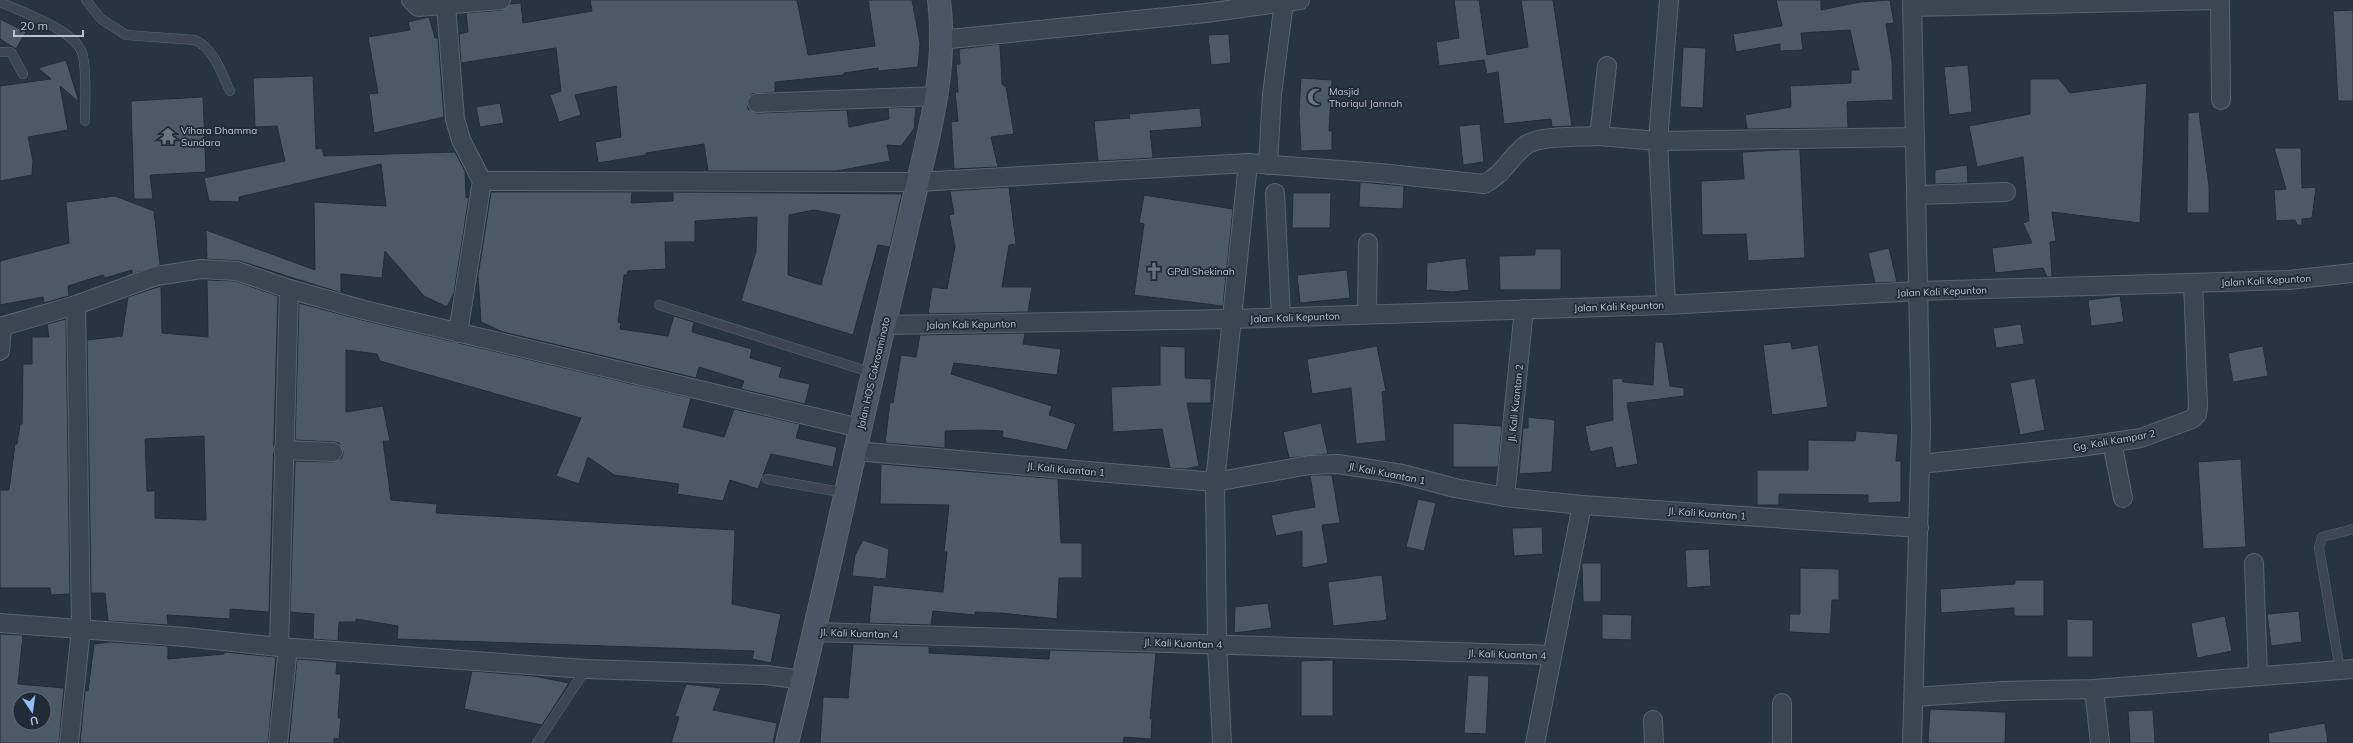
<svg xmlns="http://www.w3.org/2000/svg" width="2353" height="743" font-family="Mulish,sans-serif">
	<rect width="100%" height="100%" fill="#273442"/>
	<g fill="#4c5a68" stroke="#222d39" fill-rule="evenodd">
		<path d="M 590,0 L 797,0 L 808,55 L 875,46 L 868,0 L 912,0 L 920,43 L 918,67 L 879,71 L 878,68 L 844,73 L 844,75 L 775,82 L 775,92 L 752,94 L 747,103 L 748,109 L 757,113 L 847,110 L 849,127 L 889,119 L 888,108 L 916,107 L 914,129 L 901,146 L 887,145 L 890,161 L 837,171 L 708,171 L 704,144 L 646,153 L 646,155 L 598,163 L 595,142 L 621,137 L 616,86 L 575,95 L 581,115 L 559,122 L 550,95 L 561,91 L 556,48 L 461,63 L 459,34 L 468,32 L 466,13 L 502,10 L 510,4 L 521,3 L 523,23 L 592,11 Z"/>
		<path d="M 1454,0 L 1479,0 L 1487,55 L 1528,47 L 1521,0 L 1553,0 L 1572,126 L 1552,127 L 1551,119 L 1504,124 L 1498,72 L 1487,74 L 1484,60 L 1439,66 L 1436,42 L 1459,38 Z"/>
		<path d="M 1776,0 L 1821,0 L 1821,10 L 1860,2 L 1890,0 L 1894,23 L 1886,24 L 1892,61 L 1893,100 L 1847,102 L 1848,128 L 1747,129 L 1745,115 L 1791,107 L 1790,86 L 1851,83 L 1851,70 L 1859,70 L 1850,30 L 1801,33 L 1803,50 L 1780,51 L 1780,44 L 1736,52 L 1733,34 L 1782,26 Z"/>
		<path d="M 2353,10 L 2353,101 L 2338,101 L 2333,11 Z"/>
		<path d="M 429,17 L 435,38 L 438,38 L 444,117 L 374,133 L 369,94 L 378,93 L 368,37 L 410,30 L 408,22 Z"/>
		<path d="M 0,19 L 26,32 L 16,49 L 0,39 Z"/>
		<path d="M 1229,34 L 1231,63 L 1211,65 L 1208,35 Z"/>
		<path d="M 1000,44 L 1002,84 L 1006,87 L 1014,134 L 991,137 L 998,167 L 954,169 L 951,122 L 958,121 L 955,92 L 958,92 L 956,64 L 960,64 L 959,49 Z"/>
		<path d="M 1683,47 L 1706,48 L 1703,108 L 1680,107 Z"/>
		<path d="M 66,60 L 79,102 L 60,86 L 68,130 L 28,137 L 33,161 L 32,175 L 0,181 L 0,86 L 51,79 L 38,68 Z"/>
		<path d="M 1968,65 L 1972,112 L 1949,115 L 1944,67 Z"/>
		<path d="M 313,76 L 316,149 L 322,148 L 324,156 L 455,152 L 465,171 L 466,198 L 469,197 L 454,293 L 447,307 L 424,296 L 385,251 L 382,278 L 341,274 L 341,293 L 240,261 L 207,259 L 206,230 L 315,270 L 314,202 L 386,206 L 381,164 L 239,197 L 239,202 L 209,201 L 204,178 L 285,161 L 277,126 L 255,127 L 253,78 Z"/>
		<path d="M 1301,78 L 1332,80 L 1329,131 L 1332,131 L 1332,150 L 1301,151 L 1299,113 Z"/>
		<path d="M 2030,79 L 2059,79 L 2070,93 L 2147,83 L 2140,223 L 2052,212 L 2056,241 L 2050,242 L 2052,277 L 2047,277 L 2043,268 L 1995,273 L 1992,248 L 2032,243 L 2023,223 L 2029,221 L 2023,157 L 1977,167 L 1969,126 L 2030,114 Z"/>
		<path d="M 203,97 L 206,172 L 150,175 L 153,199 L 134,199 L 131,101 Z"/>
		<path d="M 500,103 L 504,123 L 480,127 L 476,107 Z"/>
		<path d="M 1200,108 L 1202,127 L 1150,131 L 1153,158 L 1098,161 L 1094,121 L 1130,118 L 1129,114 Z"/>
		<path d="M 2199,112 L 2209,186 L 2209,213 L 2187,213 L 2188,113 Z"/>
		<path d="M 1480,124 L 1484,162 L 1463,165 L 1459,126 Z"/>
		<path d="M 2274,148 L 2301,148 L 2302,188 L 2316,187 L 2312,218 L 2302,219 L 2302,225 L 2297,225 L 2295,220 L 2276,221 L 2274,190 L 2286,189 Z"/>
		<path d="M 1800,149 L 1805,258 L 1748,261 L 1746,234 L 1702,235 L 1701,181 L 1744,179 L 1742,152 Z"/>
		<path d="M 1967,165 L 1968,183 L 1935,184 L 1935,170 Z"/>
		<path d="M 1360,182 L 1404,186 L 1403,209 L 1359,207 Z"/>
		<path d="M 1009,187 L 1016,244 L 1009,245 L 1002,287 L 1032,287 L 1028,312 L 928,314 L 932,287 L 947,289 L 955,247 L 949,215 L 954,214 L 950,191 Z"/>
		<path d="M 491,192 L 632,192 L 631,203 L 673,201 L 673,192 L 902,194 L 890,247 L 878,245 L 853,335 L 741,301 L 756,251 L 757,217 L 695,221 L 695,242 L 665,242 L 666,269 L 628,271 L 627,275 L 624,275 L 618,322 L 621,323 L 620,329 L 668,336 L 674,316 L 694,322 L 692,332 L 752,349 L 750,358 L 782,367 L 779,377 L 810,384 L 805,404 L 741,389 L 744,381 L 699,367 L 696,378 L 503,332 L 481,322 L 478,276 ZM 814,210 L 840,215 L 821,285 L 788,275 L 789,215 Z"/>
		<path d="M 1293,193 L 1331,193 L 1330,228 L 1292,228 Z"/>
		<path d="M 1144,195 L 1233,209 L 1223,306 L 1134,295 L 1144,224 L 1139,223 Z"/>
		<path d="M 115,196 L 154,211 L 160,265 L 132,274 L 132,270 L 105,278 L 103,275 L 68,286 L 69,296 L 44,303 L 43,297 L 0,305 L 0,261 L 69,243 L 66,202 Z"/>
		<path d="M 1889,248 L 1897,282 L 1875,283 L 1868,253 Z"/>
		<path d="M 1535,249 L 1561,249 L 1561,290 L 1500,290 L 1499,256 L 1535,255 Z"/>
		<path d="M 1466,258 L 1469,290 L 1452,292 L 1426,290 L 1427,263 Z"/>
		<path d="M 1347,270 L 1350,298 L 1300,303 L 1297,275 Z"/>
		<path d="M 207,280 L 235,281 L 278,296 L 269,612 L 230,609 L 230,619 L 167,615 L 168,625 L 108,621 L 105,593 L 91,593 L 87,340 L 122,336 L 128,297 L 161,286 L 162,333 L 208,337 ZM 204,436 L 206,520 L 155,518 L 155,491 L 147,491 L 145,439 Z"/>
		<path d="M 2120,296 L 2124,322 L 2091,326 L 2088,300 Z"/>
		<path d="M 299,303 L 362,320 L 691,398 L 683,427 L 724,437 L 734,409 L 800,424 L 796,438 L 837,447 L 833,467 L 771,454 L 758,489 L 730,480 L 723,501 L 677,494 L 679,484 L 614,475 L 588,457 L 579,484 L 556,476 L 581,418 L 380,361 L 377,354 L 346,350 L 346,412 L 383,406 L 390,441 L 383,441 L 391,500 L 437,504 L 436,513 L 735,530 L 732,604 L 781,614 L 771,663 L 752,659 L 754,651 L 397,639 L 398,626 L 356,619 L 356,622 L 339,622 L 338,641 L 313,639 L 314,614 L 290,612 L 295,461 L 333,462 L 342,458 L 343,452 L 339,443 L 334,442 L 295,440 Z"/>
		<path d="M 66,319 L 70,594 L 51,595 L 50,588 L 0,588 L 0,490 L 9,490 L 15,444 L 17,444 L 20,424 L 22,424 L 23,364 L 32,364 L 32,337 L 49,337 L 47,324 Z"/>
		<path d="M 2021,324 L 2024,344 L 1996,348 L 1993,328 Z"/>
		<path d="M 1025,333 L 1023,344 L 1061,349 L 1057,375 L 954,363 L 951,374 L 1052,406 L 1049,415 L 1076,424 L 1067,450 L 1002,437 L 1003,431 L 979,430 L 945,431 L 945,448 L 885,443 L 890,402 L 893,403 L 901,355 L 916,357 L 920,335 Z"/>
		<path d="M 1655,342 L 1663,342 L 1670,386 L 1684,388 L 1684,396 L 1627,403 L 1638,464 L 1616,468 L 1612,447 L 1590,452 L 1585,426 L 1613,420 L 1612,379 L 1622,378 L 1623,382 L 1653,385 Z"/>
		<path d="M 1791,342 L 1792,349 L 1818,345 L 1828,407 L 1772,415 L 1763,345 Z"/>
		<path d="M 1160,346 L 1185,347 L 1185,378 L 1211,379 L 1211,403 L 1187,403 L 1199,466 L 1185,469 L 1170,468 L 1162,429 L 1113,432 L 1111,387 L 1160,385 Z"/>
		<path d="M 1377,346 L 1386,391 L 1382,392 L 1386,441 L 1356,444 L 1351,388 L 1312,394 L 1307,359 Z"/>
		<path d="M 2263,346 L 2268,376 L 2233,382 L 2228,353 Z"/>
		<path d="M 2035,378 L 2045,430 L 2020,435 L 2010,383 Z"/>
		<path d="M 1528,417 L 1555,420 L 1552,472 L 1519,474 L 1523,428 L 1528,428 Z"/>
		<path d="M 1321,423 L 1328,454 L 1289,458 L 1283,432 Z"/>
		<path d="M 1453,423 L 1502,426 L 1498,467 L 1453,467 Z"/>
		<path d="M 1856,431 L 1898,434 L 1896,461 L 1901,461 L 1901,502 L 1868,503 L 1868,495 L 1779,494 L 1779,505 L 1757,505 L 1757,470 L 1808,470 L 1808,440 L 1855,441 Z"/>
		<path d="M 2241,459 L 2246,547 L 2203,549 L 2198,462 Z"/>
		<path d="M 881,464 L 1058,479 L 1061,543 L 1082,543 L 1082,578 L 1059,578 L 1057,619 L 1001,613 L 975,612 L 975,615 L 933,611 L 931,625 L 869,623 L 873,585 L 943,592 L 947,552 L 944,552 L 949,505 L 880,504 Z"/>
		<path d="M 1310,475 L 1332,475 L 1340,523 L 1322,525 L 1328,563 L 1302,568 L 1302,531 L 1276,536 L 1271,515 L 1315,507 Z"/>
		<path d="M 1418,499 L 1436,503 L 1424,551 L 1406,547 Z"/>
		<path d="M 1542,527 L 1543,554 L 1514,556 L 1512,528 Z"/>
		<path d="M 863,540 L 889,549 L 886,579 L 852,576 L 855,555 Z"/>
		<path d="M 1709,549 L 1711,586 L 1687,588 L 1685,550 Z"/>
		<path d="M 1582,563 L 1601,563 L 1601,602 L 1583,602 Z"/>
		<path d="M 1800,568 L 1839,569 L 1839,600 L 1832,600 L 1830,634 L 1789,632 L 1790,614 L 1800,614 Z"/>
		<path d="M 1382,575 L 1387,620 L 1333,626 L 1328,582 Z"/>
		<path d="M 2015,580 L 2044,580 L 2044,616 L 2014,616 L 2014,608 L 1941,613 L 1940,589 L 2015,584 Z"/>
		<path d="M 1268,603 L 1272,628 L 1234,633 L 1235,607 Z"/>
		<path d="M 2299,611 L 2302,642 L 2271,646 L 2267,614 Z"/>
		<path d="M 1602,614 L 1632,615 L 1631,640 L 1602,639 Z"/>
		<path d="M 2225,616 L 2232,651 L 2197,658 L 2191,623 Z"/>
		<path d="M 2067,619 L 2093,620 L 2093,657 L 2067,657 Z"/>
		<path d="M 0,634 L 23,635 L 18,684 L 64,688 L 59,743 L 0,743 ZM 20,699 L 44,699 L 44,723 L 20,723 Z"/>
		<path d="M 110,642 L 168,646 L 168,659 L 224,654 L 224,652 L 276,657 L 268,743 L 80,743 L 85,690 L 88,691 L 94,644 Z"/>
		<path d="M 853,644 L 929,646 L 929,653 L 1049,659 L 1050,650 L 1156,653 L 1150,719 L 1152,719 L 1151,739 L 1124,737 L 1123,743 L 820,743 L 823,697 L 848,698 Z"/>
		<path d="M 297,659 L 337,662 L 336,674 L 341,674 L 338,718 L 341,718 L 339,739 L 334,738 L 334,743 L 289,743 Z"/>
		<path d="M 1333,660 L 1333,716 L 1301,716 L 1301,661 Z"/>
		<path d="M 472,671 L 534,676 L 569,683 L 542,725 L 464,709 Z"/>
		<path d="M 1468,675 L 1489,676 L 1486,734 L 1464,733 Z"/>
		<path d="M 686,684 L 721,688 L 713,710 L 777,723 L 773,743 L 671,743 L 679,717 L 675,716 Z"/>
		<path d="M 1930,709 L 2006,712 L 2005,743 L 1928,743 Z"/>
		<path d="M 2153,710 L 2155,743 L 2130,743 L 2128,711 Z"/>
		<path d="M 2325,723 L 2328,743 L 2269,743 L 2268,733 Z"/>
	</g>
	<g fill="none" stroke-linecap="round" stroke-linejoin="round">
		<g stroke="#5a646f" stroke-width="10">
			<g id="service">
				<path d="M 86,0 L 101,19 L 126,35 L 195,40 C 214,49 221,72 230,91"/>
				<path d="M 0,2 C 21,12 79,31 83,56 C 87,76 85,100 85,121"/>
				<path d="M 0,52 L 11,52 L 23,74"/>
				<path d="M 659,305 L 873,373"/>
				<path d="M 767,479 L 846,493"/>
				<path d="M 2340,670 L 2319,548 L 2322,537 L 2353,529"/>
				<path d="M 537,743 L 586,669"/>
			</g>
		</g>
		<g stroke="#5a646f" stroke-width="20">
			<g id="minor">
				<path d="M 411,0 L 418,7 L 501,0"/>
				<path d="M 1669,0 L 1658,141 L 1915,137"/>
				<path d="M 1912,0 L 1921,429 L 1912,743"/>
				<path d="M 2220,0 L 2221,100"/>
				<path d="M 446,5 L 455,119 L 461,140 L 482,181 L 458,333"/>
				<path d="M 1912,7 L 2215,0"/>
				<path d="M 940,40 L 1206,13 L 1300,0"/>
				<path d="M 1607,66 L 1599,136 L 1658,141 L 1666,305"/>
				<path d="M 757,103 L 937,96"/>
				<path d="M 1268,165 L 1272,94 L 1284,2"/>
				<path d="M 482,181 L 918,182 L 1248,163 L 1380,173 L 1484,184 C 1503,175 1510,157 1526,145 C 1539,135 1582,137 1599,136"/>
				<path d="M 1275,193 L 1281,317"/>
				<path d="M 1917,195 L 2006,192"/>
				<path d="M 1367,314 L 1368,243"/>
				<path d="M 884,325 L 1231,319 L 1666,305 L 1919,291 L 2289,280 L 2353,273"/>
				<path d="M 0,327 L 76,305 L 156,276 L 201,269 L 237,271 L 289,289 L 364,310 L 860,428"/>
				<path d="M 0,351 L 2,326"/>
				<path d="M 2112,442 L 2123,498"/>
				<path d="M 283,450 L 333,452"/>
				<path d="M 855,451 L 1215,482 L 1309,465 L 1338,464 L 1402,474 L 1455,488 L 1505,497 L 1582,505 L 1919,528"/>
				<path d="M 1920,464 L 2080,447 L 2141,438 L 2192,419 L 2197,414 L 2198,406 L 2193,283"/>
				<path d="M 1505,497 L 1524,309"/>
				<path d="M 2254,563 L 2258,675"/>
				<path d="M 0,623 L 185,637 L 279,647 L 586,669 L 766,675 L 803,680"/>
				<path d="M 815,632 L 1552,655"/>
				<path d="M 279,647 L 289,289"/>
				<path d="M 2094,689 L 2100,743"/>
				<path d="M 1914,697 L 2003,691 L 2094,689 L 2353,669"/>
				<path d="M 1782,703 L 1782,743"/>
				<path d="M 1653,720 L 1654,743"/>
				<path d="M 69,743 L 81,629 L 76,305"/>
				<path d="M 278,743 L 288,648"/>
				<path d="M 1222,743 L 1217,644 L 1215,482 L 1248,163"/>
				<path d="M 1535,743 L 1582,505"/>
			</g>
		</g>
		<g stroke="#5a646f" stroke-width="24">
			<path id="secondary" d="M 787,743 C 822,605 851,465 884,326 C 895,279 906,232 917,185 C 932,124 947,63 939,0"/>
		</g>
		<use href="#service" stroke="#3c4652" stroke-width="9"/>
		<use href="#minor" stroke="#3c4652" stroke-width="18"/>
		<use href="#secondary" stroke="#4a5565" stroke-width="22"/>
	</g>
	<defs>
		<g id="mosque-bare" transform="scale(1.38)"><path d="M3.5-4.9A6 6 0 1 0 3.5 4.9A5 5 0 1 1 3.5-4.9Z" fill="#6b7280" stroke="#202b37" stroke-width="2.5" paint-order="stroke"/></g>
		<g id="temple-bare" transform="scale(1.38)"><path d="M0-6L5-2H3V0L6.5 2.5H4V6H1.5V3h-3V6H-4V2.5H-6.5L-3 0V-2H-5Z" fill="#6b7280" stroke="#202b37" stroke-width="2.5" paint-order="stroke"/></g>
		<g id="church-bare" transform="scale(1.38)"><path d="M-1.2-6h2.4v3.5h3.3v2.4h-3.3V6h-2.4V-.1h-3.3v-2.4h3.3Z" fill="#6b7280" stroke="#202b37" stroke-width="2.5" paint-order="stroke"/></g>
	</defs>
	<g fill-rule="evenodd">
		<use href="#mosque-bare" x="1316" y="97"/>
		<use href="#temple-bare" x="168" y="136"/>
		<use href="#church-bare" x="1154" y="271"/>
	</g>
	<g text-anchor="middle" stroke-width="3.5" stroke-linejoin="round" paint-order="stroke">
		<g font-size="10" fill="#b9c1cc" stroke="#202b37" text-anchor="start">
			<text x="1329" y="95">Masjid<tspan x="1329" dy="12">Thoriqul Jannah</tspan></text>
			<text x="181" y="134">Vihara Dhamma<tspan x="181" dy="12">Sundara</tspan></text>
			<text x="1167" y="275">GPdI Shekinah</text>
		</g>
		<g font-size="10" fill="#b9c1cc" stroke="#202b37">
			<text transform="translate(2266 280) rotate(-3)" y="4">Jalan Kali Kepunton</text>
			<text transform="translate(1942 291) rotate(-2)" y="4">Jalan Kali Kepunton</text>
			<text transform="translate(1619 306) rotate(-2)" y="4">Jalan Kali Kepunton</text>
			<text transform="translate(1295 317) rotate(-2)" y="4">Jalan Kali Kepunton</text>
			<text transform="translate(971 324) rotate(-1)" y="4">Jalan Kali Kepunton</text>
			<text transform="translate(873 373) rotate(-77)" y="4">Jalan HOS Cokroaminoto</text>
			<text transform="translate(1515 403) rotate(-84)" y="4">Jl. Kali Kuantan 2</text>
			<text transform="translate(2114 440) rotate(-10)" y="4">Gg. Kali Kampar 2</text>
			<text transform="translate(1066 469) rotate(5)" y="4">Jl. Kali Kuantan 1</text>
			<text transform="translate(1387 473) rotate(11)" y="4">Jl. Kali Kuantan 1</text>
			<text transform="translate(1707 513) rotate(4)" y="4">Jl. Kali Kuantan 1</text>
			<text transform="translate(859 633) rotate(2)" y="4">Jl. Kali Kuantan 4</text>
			<text transform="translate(1183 643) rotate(2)" y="4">Jl. Kali Kuantan 4</text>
			<text transform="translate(1507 654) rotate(2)" y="4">Jl. Kali Kuantan 4</text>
		</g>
	</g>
	<g transform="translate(32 711) rotate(167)"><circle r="19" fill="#202b37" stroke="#5d6773"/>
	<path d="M0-3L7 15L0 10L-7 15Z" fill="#94bff6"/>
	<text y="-6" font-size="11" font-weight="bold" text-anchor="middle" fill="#b9c1cc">U</text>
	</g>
	<path d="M14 30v6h69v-6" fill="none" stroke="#b9c1cc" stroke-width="2"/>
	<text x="20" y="30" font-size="12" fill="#b9c1cc" stroke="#202b37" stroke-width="3" paint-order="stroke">20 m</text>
</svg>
